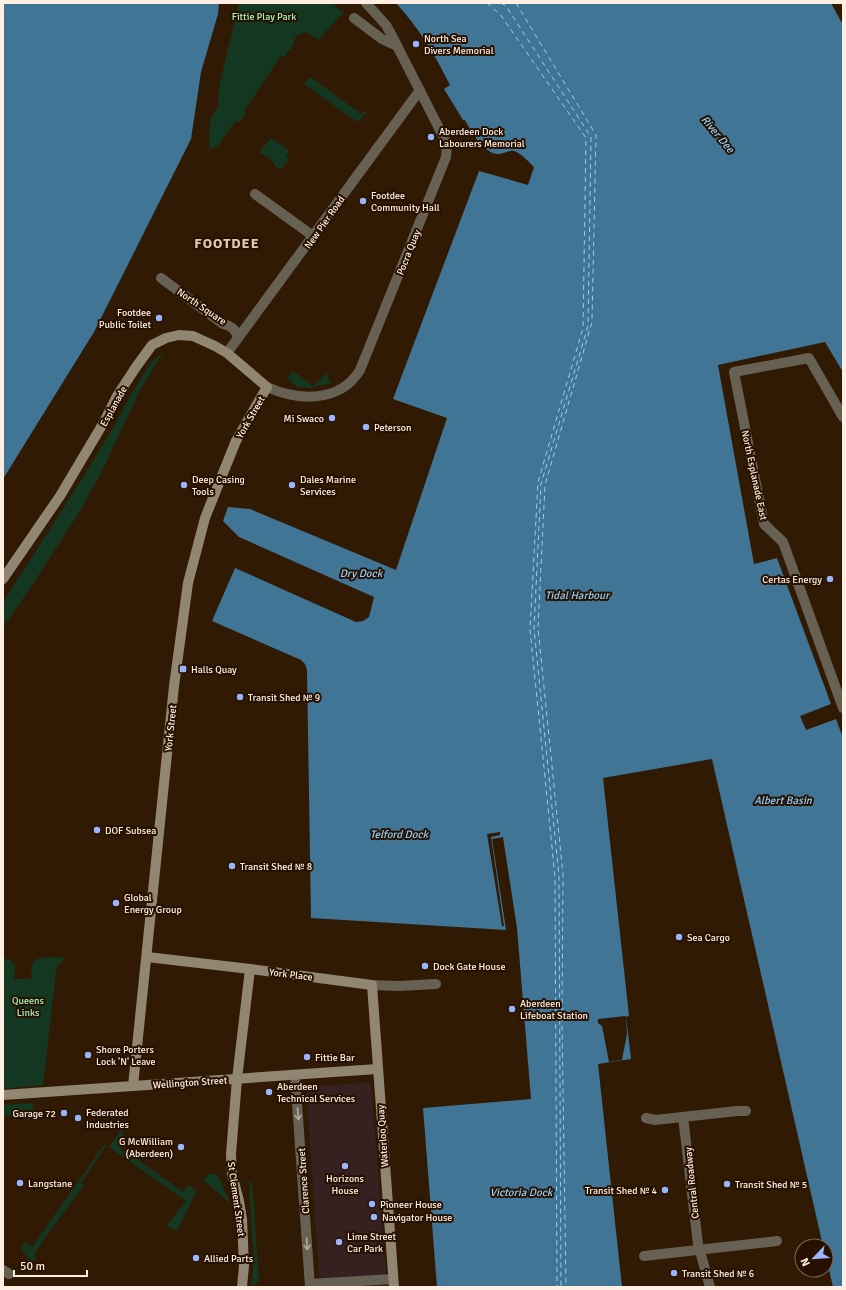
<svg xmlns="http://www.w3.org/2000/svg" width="846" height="1290" font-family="Signika,sans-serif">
	<rect width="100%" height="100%" fill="#301a04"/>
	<path fill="#352120" d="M 371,1082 L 387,1287 L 320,1287 L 306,1087 Z"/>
	<g fill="#143721">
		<path d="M 239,3 L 332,3 L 343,13 L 318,40 L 306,32 L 296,36 L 291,49 L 289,50 L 285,57 L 281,56 L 244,111 L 246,114 L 240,122 L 236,121 L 217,147 L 216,146 L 210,150 C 209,137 207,117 218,108 L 219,87 Z"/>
		<path d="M 308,78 L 310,79 L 312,78 L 361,114 L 364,111 L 367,113 L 357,122 L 304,84 Z"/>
		<path d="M 271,138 L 290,151 L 286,157 L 289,159 L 281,170 L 273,164 L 274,162 L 259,152 Z"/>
		<path d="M 164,351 L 139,392 L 102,471 L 80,511 L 29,590 L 3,627 L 3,602 L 73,493 L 112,430 L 132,393 L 148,367 L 155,359 Z"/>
		<path d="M 293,371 L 313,386 L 326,373 L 331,383 L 310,388 L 297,387 L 287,378 Z"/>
		<path d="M 48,957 L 67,958 L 57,965 L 43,1085 L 3,1089 L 3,958 L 10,960 L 15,966 L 14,979 L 31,979 C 32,965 30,958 48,957 Z"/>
		<path d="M 33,1103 L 34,1111 L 31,1111 L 31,1115 L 29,1113 L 26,1118 L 19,1113 L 14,1119 L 7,1114 L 3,1120 L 3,1105 Z"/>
		<path d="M 121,1130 L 123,1130 L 124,1139 L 119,1140 L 121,1151 L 126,1151 L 183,1192 L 188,1185 L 197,1191 L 177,1231 L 166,1226 L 186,1201 L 109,1147 Z"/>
		<path d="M 104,1145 L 106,1146 L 81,1183 L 84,1185 L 35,1252 L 36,1260 C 27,1262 26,1254 21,1249 L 25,1242 L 32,1247 Z"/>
		<path d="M 208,1174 L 214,1174 L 218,1175 L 230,1203 L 203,1180 Z"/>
		<path d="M 249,1182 L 252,1182 L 259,1281 L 251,1287 L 254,1260 Z"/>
	</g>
	<g fill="#407596">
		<path d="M 3,3 L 219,3 L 218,14 L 201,72 L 191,139 L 94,332 L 3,479 Z"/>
		<path d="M 396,3 L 831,3 L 843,25 L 843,372 L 825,342 L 718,365 L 754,564 L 777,558 L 831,704 L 800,716 L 806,730 L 836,719 L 843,738 L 843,1287 L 833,1287 L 826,1257 L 826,1246 L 823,1246 L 712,759 L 603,778 L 629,1016 L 626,1017 L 631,1059 L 598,1064 L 622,1287 L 437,1287 L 423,1108 L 531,1099 L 517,928 L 503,837 L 492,839 L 506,930 L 311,918 L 307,670 L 305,664 L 301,660 L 212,621 L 235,568 L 356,622 L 363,621 L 369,617 L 374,597 L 239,537 L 223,521 L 228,507 L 250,509 L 396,570 L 447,418 L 393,399 L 479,171 L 528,185 L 534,167 C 529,162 521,153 514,151 C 509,150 504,154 499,154 C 484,155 471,131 465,120 L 463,120 L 444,89 L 450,85 C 435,55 419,28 396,3 Z"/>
	</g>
	<g fill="#301a04">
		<path d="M 500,832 L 500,835 L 491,837 L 504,926 L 502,926 L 487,834 Z"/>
		<path d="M 626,1016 L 627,1034 L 622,1060 L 609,1062 L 602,1026 L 598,1023 L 598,1019 Z"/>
	</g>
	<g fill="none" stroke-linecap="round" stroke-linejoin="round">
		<g stroke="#91cff8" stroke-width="1" stroke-dasharray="5 4" stroke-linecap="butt">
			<path d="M 487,3 L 500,14 L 586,138 L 583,328 L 538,482 L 530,629 L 555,877 L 557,1287"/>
			<path d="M 501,3 L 506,6 L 591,137 L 588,326 L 541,484 L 534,629 L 559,876 L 561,1287"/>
			<path d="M 516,3 L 596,135 L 592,322 L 545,485 L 538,628 L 563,875 L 562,1022 L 566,1287"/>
		</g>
		<g stroke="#676154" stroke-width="10">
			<path d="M 354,18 L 382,39 L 397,46"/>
			<path d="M 255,194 L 313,236"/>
			<path d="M 161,278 L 223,324 C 231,326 236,329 238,338"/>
			<path d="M 227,353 L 420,90"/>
			<path d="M 267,387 C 298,401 340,403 360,370 L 446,157 L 447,146 L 445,140 L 391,34 L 386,25 L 366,3"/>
			<path d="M 843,417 L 809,358 L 734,372 L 764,524 L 783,542 L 843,708"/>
			<path d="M 372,985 L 399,986 L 436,984"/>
			<path d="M 295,1075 L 310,1287"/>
			<path d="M 683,1117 L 698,1244 L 710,1287"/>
			<path d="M 646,1118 L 655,1120 L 737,1111 L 746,1111"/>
			<path d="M 644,1256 L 777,1241"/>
			<path d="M 3,1270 L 9,1274"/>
			<path d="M 310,1284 L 393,1279"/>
		</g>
		<g stroke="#908671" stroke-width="10">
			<path d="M 3,579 L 60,496 L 104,422 L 117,396 L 136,367 L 152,345 L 166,338 L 179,335 L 193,336 L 215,346 L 227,353 L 267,387 L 236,441 L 223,473 L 205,518 L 188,583 L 174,686 L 133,1086"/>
			<path d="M 147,957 L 250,969 L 372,985 L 394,1287"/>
			<path d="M 3,1095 L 377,1069"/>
			<path d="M 242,1287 L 244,1266 L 242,1219 L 239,1201 L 232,1174 L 231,1154 L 237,1079 L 250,969"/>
		</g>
	</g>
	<defs><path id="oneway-shaft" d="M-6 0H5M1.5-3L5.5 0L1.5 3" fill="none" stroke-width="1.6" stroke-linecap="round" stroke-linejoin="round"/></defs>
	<g stroke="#b3a89b">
		<use href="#oneway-shaft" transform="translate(298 1114) rotate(86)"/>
		<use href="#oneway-shaft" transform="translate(307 1244) rotate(86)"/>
	</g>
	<g fill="#9bb5fd" stroke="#261100" stroke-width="1.5">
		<circle cx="416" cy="44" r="4"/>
		<circle cx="431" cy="137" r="4"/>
		<circle cx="363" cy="201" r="4"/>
		<circle cx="159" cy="318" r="4"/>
		<circle cx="332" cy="418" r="4"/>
		<circle cx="366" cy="427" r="4"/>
		<circle cx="184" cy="485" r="4"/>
		<circle cx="292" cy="485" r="4"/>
		<circle cx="830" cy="579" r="4"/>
		<rect x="179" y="665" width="8" height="8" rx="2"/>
		<circle cx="240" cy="697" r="4"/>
		<circle cx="97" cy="830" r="4"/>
		<circle cx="232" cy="866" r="4"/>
		<circle cx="116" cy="903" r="4"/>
		<circle cx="679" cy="937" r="4"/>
		<circle cx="425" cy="966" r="4"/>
		<circle cx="512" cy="1009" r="4"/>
		<circle cx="88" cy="1055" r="4"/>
		<circle cx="307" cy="1057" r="4"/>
		<circle cx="269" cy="1092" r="4"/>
		<circle cx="64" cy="1113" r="4"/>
		<circle cx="78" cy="1118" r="4"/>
		<circle cx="181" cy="1147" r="4"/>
		<circle cx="345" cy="1166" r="4"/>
		<circle cx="20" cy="1183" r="4"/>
		<circle cx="727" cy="1184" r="4"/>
		<circle cx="665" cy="1190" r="4"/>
		<circle cx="372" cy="1204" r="4"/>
		<circle cx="374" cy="1217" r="4"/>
		<circle cx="339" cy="1242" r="4"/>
		<circle cx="196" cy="1258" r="4"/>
		<circle cx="674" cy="1273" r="4"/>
	</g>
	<g text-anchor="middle" stroke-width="4" stroke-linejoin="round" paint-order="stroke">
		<g font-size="10" fill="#a6f5bf" stroke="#261100">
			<text x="264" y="20">Fittie Play Park</text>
			<text x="28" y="1004">Queens<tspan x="28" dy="12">Links</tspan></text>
		</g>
		<g font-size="10" fill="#ffefe2" stroke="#261100" text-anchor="start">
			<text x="424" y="42">North Sea<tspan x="424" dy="12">Divers Memorial</tspan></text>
			<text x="439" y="135">Aberdeen Dock<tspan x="439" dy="12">Labourers Memorial</tspan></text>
			<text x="371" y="199">Footdee<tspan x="371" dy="12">Community Hall</tspan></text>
			<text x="151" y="316" text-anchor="end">Footdee<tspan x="151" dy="12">Public Toilet</tspan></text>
			<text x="324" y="422" text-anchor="end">Mi Swaco</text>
			<text x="374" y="431">Peterson</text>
			<text x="192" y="483">Deep Casing<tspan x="192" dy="12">Tools</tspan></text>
			<text x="300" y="483">Dales Marine<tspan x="300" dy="12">Services</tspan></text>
			<text x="822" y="583" text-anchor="end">Certas Energy</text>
			<text x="191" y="673">Halls Quay</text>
			<text x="248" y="701">Transit Shed № 9</text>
			<text x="105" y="834">DOF Subsea</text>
			<text x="240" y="870">Transit Shed № 8</text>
			<text x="124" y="901">Global<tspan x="124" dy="12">Energy Group</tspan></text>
			<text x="687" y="941">Sea Cargo</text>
			<text x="433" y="970">Dock Gate House</text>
			<text x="520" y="1007">Aberdeen<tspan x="520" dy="12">Lifeboat Station</tspan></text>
			<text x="96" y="1053">Shore Porters<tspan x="96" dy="12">Lock 'N' Leave</tspan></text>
			<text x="315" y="1061">Fittie Bar</text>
			<text x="277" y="1090">Aberdeen<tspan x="277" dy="12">Technical Services</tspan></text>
			<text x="86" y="1116">Federated<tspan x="86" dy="12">Industries</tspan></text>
			<text x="56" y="1117" text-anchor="end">Garage 72</text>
			<text x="173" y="1145" text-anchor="end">G McWilliam<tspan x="173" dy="12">(Aberdeen)</tspan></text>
			<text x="345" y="1182" text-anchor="middle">Horizons<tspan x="345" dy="12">House</tspan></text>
			<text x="28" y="1187">Langstane</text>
			<text x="735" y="1188">Transit Shed № 5</text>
			<text x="657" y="1194" text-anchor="end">Transit Shed № 4</text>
			<text x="380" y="1208">Pioneer House</text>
			<text x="382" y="1221">Navigator House</text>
			<text x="347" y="1240">Lime Street<tspan x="347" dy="12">Car Park</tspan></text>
			<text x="204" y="1262">Allied Parts</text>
			<text x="682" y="1277">Transit Shed № 6</text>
		</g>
		<g font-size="10" fill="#ffefe2" stroke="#261100">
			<text transform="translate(324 222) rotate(-55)" y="4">New Pier Road</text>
			<text transform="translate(408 252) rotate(-68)" y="4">Pocra Quay</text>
			<text transform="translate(202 306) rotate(34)" y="4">North Square</text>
			<text transform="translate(113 406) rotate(-61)" y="4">Esplanade</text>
			<text transform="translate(250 417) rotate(-60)" y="4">York Street</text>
			<text transform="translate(755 475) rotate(78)" y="4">North Esplanade East</text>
			<text transform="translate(170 728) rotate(-84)" y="4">York Street</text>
			<text transform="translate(291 974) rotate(7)" y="4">York Place</text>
			<text transform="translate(190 1082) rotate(-4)" y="4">Wellington Street</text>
			<text transform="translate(382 1136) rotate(-94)" y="4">Waterloo Quay</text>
			<text transform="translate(303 1181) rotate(-94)" y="4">Clarence Street</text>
			<text transform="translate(691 1183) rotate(-96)" y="4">Central Roadway</text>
			<text transform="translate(237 1199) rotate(82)" y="4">St Clement Street</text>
		</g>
		<g font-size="11" font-style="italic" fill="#91cff8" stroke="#261100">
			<text transform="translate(718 134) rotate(50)" y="4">River Dee</text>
			<text x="361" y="577">Dry Dock</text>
			<text x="577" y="599">Tidal Harbour</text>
			<text x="783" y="804">Albert Basin</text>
			<text x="399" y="838">Telford Dock</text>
			<text x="521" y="1196">Victoria Dock</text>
		</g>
		<g font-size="14" font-weight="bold" letter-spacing="1" fill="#e5c8ae" stroke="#261100">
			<text x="227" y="248">FOOTDEE</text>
		</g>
	</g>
	<rect width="846" height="1290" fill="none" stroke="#ffefe2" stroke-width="8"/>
	<g transform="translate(814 1258) rotate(245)"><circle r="19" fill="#261100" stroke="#7d6a5a"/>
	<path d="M0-3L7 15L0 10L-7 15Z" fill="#9bb5fd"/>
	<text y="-6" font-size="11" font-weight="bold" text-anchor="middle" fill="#ffefe2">N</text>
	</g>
	<path d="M14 1270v6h73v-6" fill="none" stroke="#ffefe2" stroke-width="2"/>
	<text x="20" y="1270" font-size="12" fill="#ffefe2" stroke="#261100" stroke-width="3" paint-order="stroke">50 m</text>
</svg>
